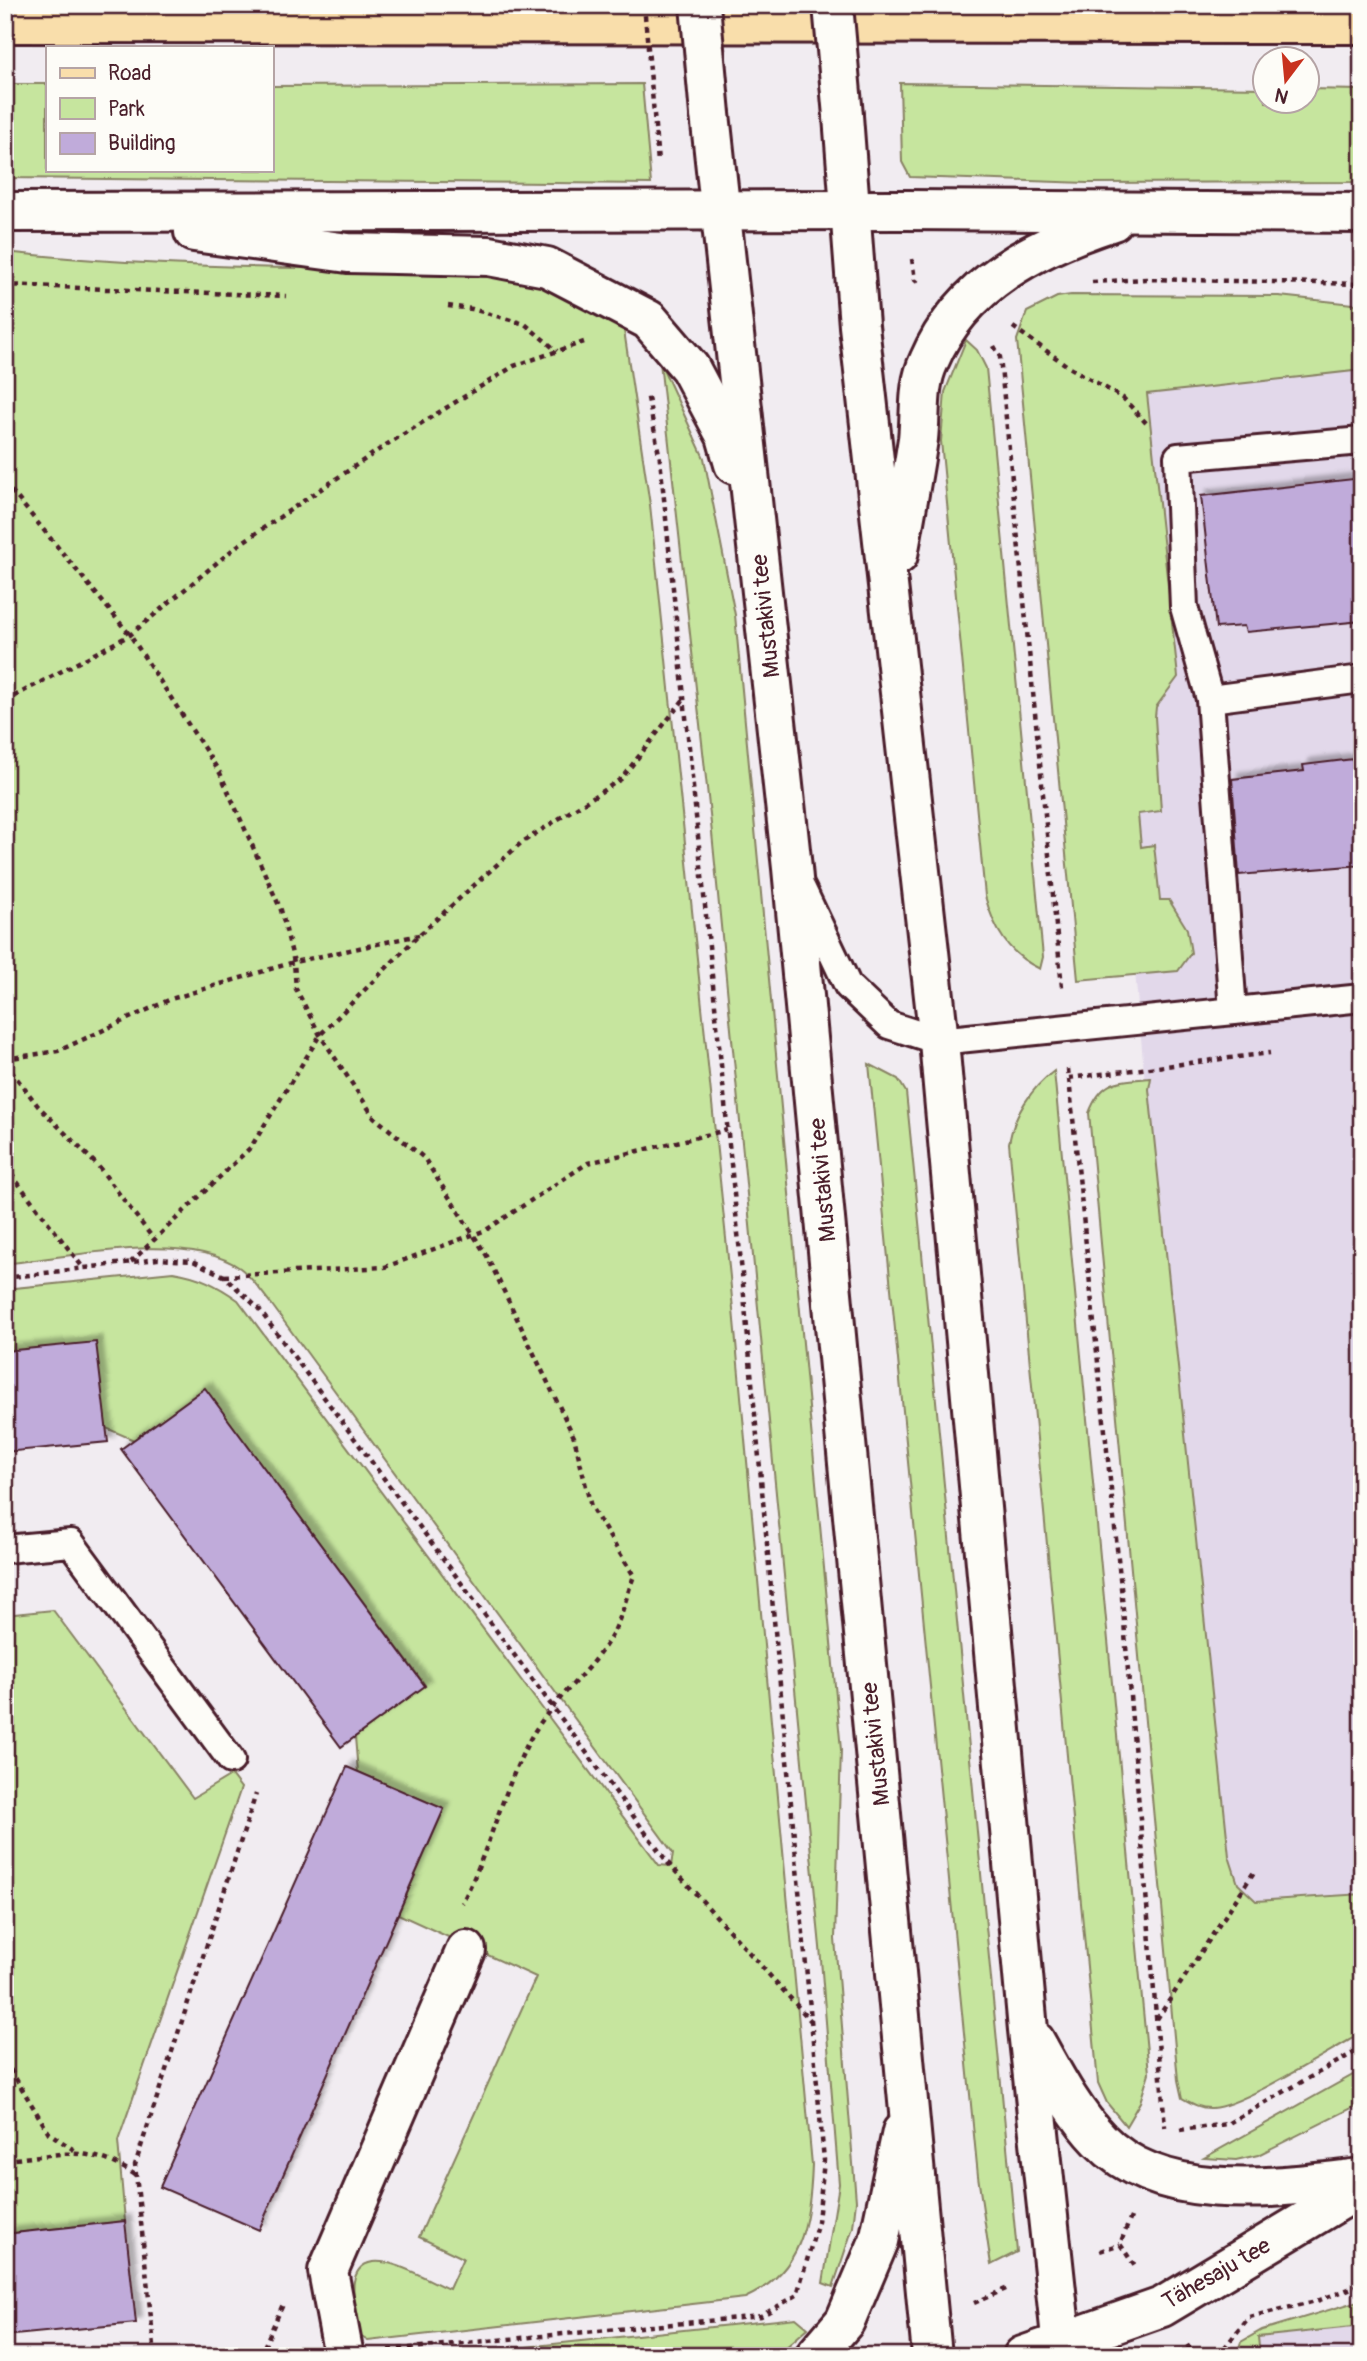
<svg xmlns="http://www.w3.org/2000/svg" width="1367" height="2361" font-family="Pangolin,sans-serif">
	<defs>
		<filter id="shadow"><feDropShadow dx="6" dy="-6" stdDeviation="2" flood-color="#0004"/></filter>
	</defs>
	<rect width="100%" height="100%" fill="#f1ecf1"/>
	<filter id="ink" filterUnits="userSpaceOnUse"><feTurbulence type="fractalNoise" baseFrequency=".0143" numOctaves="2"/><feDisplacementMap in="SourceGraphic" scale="14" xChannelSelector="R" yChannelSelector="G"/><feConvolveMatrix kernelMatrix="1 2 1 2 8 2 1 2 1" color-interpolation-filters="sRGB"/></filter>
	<g filter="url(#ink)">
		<g fill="#e2d8ea">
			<path d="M 1362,354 L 1362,1899 L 1220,1915 L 1080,361 Z"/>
			<path d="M 1362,2326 L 1362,2356 L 1260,2356 L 1258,2337 Z"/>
		</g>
		<g fill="#c6e59e" stroke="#888264" stroke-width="2">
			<path d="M 900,83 L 1265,88 L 1266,102 L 1308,102 L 1308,89 L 1362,90 L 1362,182 L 1087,183 L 910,177 L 902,162 Z"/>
			<path d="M 5,84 L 47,84 L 47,170 L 271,170 L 271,86 L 642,84 L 651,184 L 5,178 Z"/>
			<path d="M 5,252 C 106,263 206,267 308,268 C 375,269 449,261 515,276 C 554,285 593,306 624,330 L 650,505 L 730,1277 L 812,2165 C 810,2223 802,2272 745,2298 L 368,2341 L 360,2336 C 358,2320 351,2296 354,2281 C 364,2237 427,2281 449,2289 L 463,2258 L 419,2237 L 536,1977 L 398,1914 L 444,1809 L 358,1772 L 355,1737 L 425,1685 L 205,1389 L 134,1440 L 106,1428 L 5,1351 L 5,1289 L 173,1272 C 199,1276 217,1285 238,1300 L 659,1865 L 671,1866 L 673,1853 L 272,1305 C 262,1293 252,1277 240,1268 C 186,1230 68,1257 5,1264 Z"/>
			<path d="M 1071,295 L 1279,296 L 1362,305 L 1362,370 L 1147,394 L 1178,677 L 1156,707 L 1155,717 L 1161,811 L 1138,814 L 1141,847 L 1154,845 L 1160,900 L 1169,900 L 1187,929 L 1191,953 L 1178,971 L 1078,980 L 1017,340 L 1027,312 L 1057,297 Z"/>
			<path d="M 966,340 L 977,350 L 986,368 L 1043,957 L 1040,969 C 1008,954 994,929 985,896 L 941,441 L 945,392 Z"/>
			<path d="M 660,362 L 704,458 L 735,615 L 841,1750 L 835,1939 L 856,2201 L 853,2227 L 833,2287 L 823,2283 L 839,2184 L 820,1947 L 712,833 Z"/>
			<path d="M 869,1064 L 898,1079 L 906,1092 L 919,1222 L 1017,2252 L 991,2265 L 978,2176 Z"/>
			<path d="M 1054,1071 L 1149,2073 L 1140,2102 L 1126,2126 L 1107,2103 L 1098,2083 L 1009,1143 C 1014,1115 1031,1088 1054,1071 Z"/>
			<path d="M 1151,1078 L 1149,1089 L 1229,1856 L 1238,1884 L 1256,1901 L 1362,1894 L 1362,2033 C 1332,2049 1241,2107 1212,2108 C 1201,2109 1191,2103 1182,2098 L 1178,2080 L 1089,1113 C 1102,1079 1117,1081 1151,1078 Z"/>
			<path d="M 53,1610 L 193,1798 L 231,1775 L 241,1788 L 118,2141 L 125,2221 L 5,2234 L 5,1615 Z"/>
			<path d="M 1362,2070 L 1362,2103 L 1258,2155 L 1236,2160 L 1204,2158 Z"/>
			<path d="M 1362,2300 L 1362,2326 L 1258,2337 L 1260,2356 L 1236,2356 L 1241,2342 L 1262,2330 Z"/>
			<path d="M 796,2318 L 808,2328 L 776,2356 L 441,2356 Z"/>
		</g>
		<g fill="#c0abda" stroke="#4a1f2b" stroke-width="2" filter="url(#shadow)">
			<path d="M 1362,478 L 1362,621 L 1246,632 L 1244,626 L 1216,628 L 1201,496 Z"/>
			<path d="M 1362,758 L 1362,865 L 1239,875 L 1232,779 L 1304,771 L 1303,765 Z"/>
			<path d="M 96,1342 L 108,1442 L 5,1452 L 5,1351 Z"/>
			<path d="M 205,1388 L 425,1686 L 341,1747 L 121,1449 Z"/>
			<path d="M 347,1767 L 444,1809 L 259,2230 L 160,2187 Z"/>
			<path d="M 125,2221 L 136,2323 L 5,2336 L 5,2234 Z"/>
		</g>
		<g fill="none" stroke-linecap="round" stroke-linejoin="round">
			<g stroke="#4a1f2b" stroke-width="32">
				<g id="service">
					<path d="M 1210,699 L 1184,607 L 1178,457 L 1362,441"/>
					<path d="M 802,889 L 848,986 L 889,1025 L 939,1041 L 1362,998"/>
					<path d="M 1233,1011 L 1210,699 L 1362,679"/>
					<path d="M 5,1549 L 71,1543 L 231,1760"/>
				</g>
			</g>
			<g stroke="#4a1f2b" stroke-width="44">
				<path id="minor" d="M 344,2356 L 328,2271 L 466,1950"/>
			</g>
			<g stroke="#4a1f2b" stroke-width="44">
				<path id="tertiary" d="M 1023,2356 L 1162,2307 L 1362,2187"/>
			</g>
			<g stroke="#4a1f2b" stroke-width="44">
				<g id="secondary">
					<path d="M 710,114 L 792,868 L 932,2356"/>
					<path d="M 843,116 L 859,326 L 939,1041 L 1028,2030 L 1063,2356"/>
					<path d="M 5,212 L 905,210 L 1362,213"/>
					<path d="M 194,232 L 348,253 L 489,256 L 547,267 L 649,320 L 690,368 L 726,436 L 734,464"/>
					<path d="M 898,555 C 905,516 912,478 918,439 C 921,412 917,386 929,361 C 962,283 1037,246 1113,221"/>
					<path d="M 1035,2041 C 1054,2075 1073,2112 1100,2140 C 1163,2206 1281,2187 1362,2178"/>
					<path d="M 815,2356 L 845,2321 L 879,2241 L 902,2132"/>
				</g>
			</g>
			<g stroke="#4a1f2b" stroke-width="44">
				<path id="primary" d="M 5,23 L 1362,24"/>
			</g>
			<g stroke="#4a1f2b" stroke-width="4.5" stroke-dasharray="5 5" stroke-linecap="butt">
				<path d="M 654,114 L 658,163"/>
				<path d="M 912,259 L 915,280 L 921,285"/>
				<path d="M 1092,282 L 1146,279 L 1362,284"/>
				<path d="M 5,285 L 286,296"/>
				<path d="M 448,306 L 472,309 L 525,324 L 557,351"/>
				<path d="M 1013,327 L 1069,367 L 1123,398 L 1149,426"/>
				<path d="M 994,346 L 1000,357 L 1062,987"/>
				<path d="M 5,483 L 130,635 L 220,773 L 281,910 L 294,962 L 296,989 L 320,1035 L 374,1117 L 424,1158 L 487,1256 L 574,1437 L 591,1507 L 634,1576 C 626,1596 621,1622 609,1640 C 586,1676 550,1702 529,1741 C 502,1793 489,1851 462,1903"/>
				<path d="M 5,701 L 130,635 L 237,546 L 386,445 L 514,366 L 584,342"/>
				<path d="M 5,1059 L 58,1051 L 171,999 L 294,962 L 419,935"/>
				<path d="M 5,1063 L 38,1106 L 98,1166 L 155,1241"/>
				<path d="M 1068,1069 L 1122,1597 L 1165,2127"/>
				<path d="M 1069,1078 L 1270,1053"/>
				<path d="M 5,1166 L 84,1269"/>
				<path d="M 131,1262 L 251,1147 L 320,1035 L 420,934 L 521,843 L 621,779 L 684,699"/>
				<path d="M 224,1276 L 385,1267 L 486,1230 L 588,1163 L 727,1130"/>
				<path d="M 5,1278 L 157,1259 L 193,1261 L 224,1276 L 258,1308 L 668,1863 L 811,2021"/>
				<path d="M 1157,2019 L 1254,1872"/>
				<path d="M 5,2061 L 49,2133 L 77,2152"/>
				<path d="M 1180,2130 L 1227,2124 L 1362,2048"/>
				<path d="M 5,2160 C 60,2155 88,2143 137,2176"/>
				<path d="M 1131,2217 L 1120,2244 L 1136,2268"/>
				<path d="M 1100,2251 L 1120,2244"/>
				<path d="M 974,2303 L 1008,2288"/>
				<path d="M 1187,2345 L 1195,2356"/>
				<path d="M 389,2350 L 761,2316 L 797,2295 L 818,2222 L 824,2160 L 741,1263 L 660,459 L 647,393"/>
				<path d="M 155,2356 L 135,2165 L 256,1794"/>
				<path d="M 260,2356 L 284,2302"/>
				<path d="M 1218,2356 L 1249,2317 L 1320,2300 L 1362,2284"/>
			</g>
			<use href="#service" stroke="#fdfcf7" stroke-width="26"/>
			<use href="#minor" stroke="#fdfcf7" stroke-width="38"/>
			<use href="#tertiary" stroke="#fdfcf7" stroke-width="38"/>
			<use href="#secondary" stroke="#fdfcf7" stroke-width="38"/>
			<use href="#primary" stroke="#f9deab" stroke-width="38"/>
			<g stroke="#4a1f2b" stroke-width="44" stroke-linecap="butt">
				<g id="secondary-bridge">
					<path d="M 700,5 L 710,114"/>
					<path d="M 833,5 L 843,116"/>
				</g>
			</g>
			<path stroke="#4a1f2b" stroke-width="4.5" stroke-dasharray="5 5" stroke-linecap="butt" d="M 644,5 L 654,114"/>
			<use href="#secondary-bridge" stroke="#fdfcf7" stroke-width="38"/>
		</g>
	</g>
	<g text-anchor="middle" stroke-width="5" stroke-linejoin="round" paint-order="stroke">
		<g font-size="23" fill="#4a1f2b" stroke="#fdfcf7">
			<text transform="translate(765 616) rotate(-96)" y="8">Mustakivi tee</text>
			<text transform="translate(822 1180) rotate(-95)" y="8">Mustakivi tee</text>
			<text transform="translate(875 1744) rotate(-96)" y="8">Mustakivi tee</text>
			<text transform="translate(1216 2273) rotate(-30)" y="8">Tähesaju tee</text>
		</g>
	</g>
	<rect width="1367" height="2361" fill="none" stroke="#fdfcf7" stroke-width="28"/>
	<rect x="14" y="14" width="1339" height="2333" fill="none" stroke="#4a1f2b" stroke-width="2.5" filter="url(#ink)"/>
	<rect x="46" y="46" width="228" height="126" fill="#fdfcf7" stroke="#b5a4a5" stroke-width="2"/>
	<rect x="60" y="68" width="35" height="10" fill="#f9deab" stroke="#b5a4a5" stroke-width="2"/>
	<text x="108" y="80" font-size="21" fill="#4a1f2b">Road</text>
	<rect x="60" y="98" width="35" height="21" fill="#c6e59e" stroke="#b5a4a5" stroke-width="2"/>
	<text x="108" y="116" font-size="21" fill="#4a1f2b">Park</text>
	<rect x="60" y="133" width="35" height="21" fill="#c0abda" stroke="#b5a4a5" stroke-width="2"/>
	<text x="108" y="150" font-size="21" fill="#4a1f2b">Building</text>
	<g transform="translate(1286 80) rotate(196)"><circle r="33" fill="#fdfcf7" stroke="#b5a4a5" stroke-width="2"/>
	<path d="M0-5L12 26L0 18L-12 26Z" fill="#c8321e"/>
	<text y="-10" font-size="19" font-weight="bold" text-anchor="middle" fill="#4a1f2b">N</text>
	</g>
</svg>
